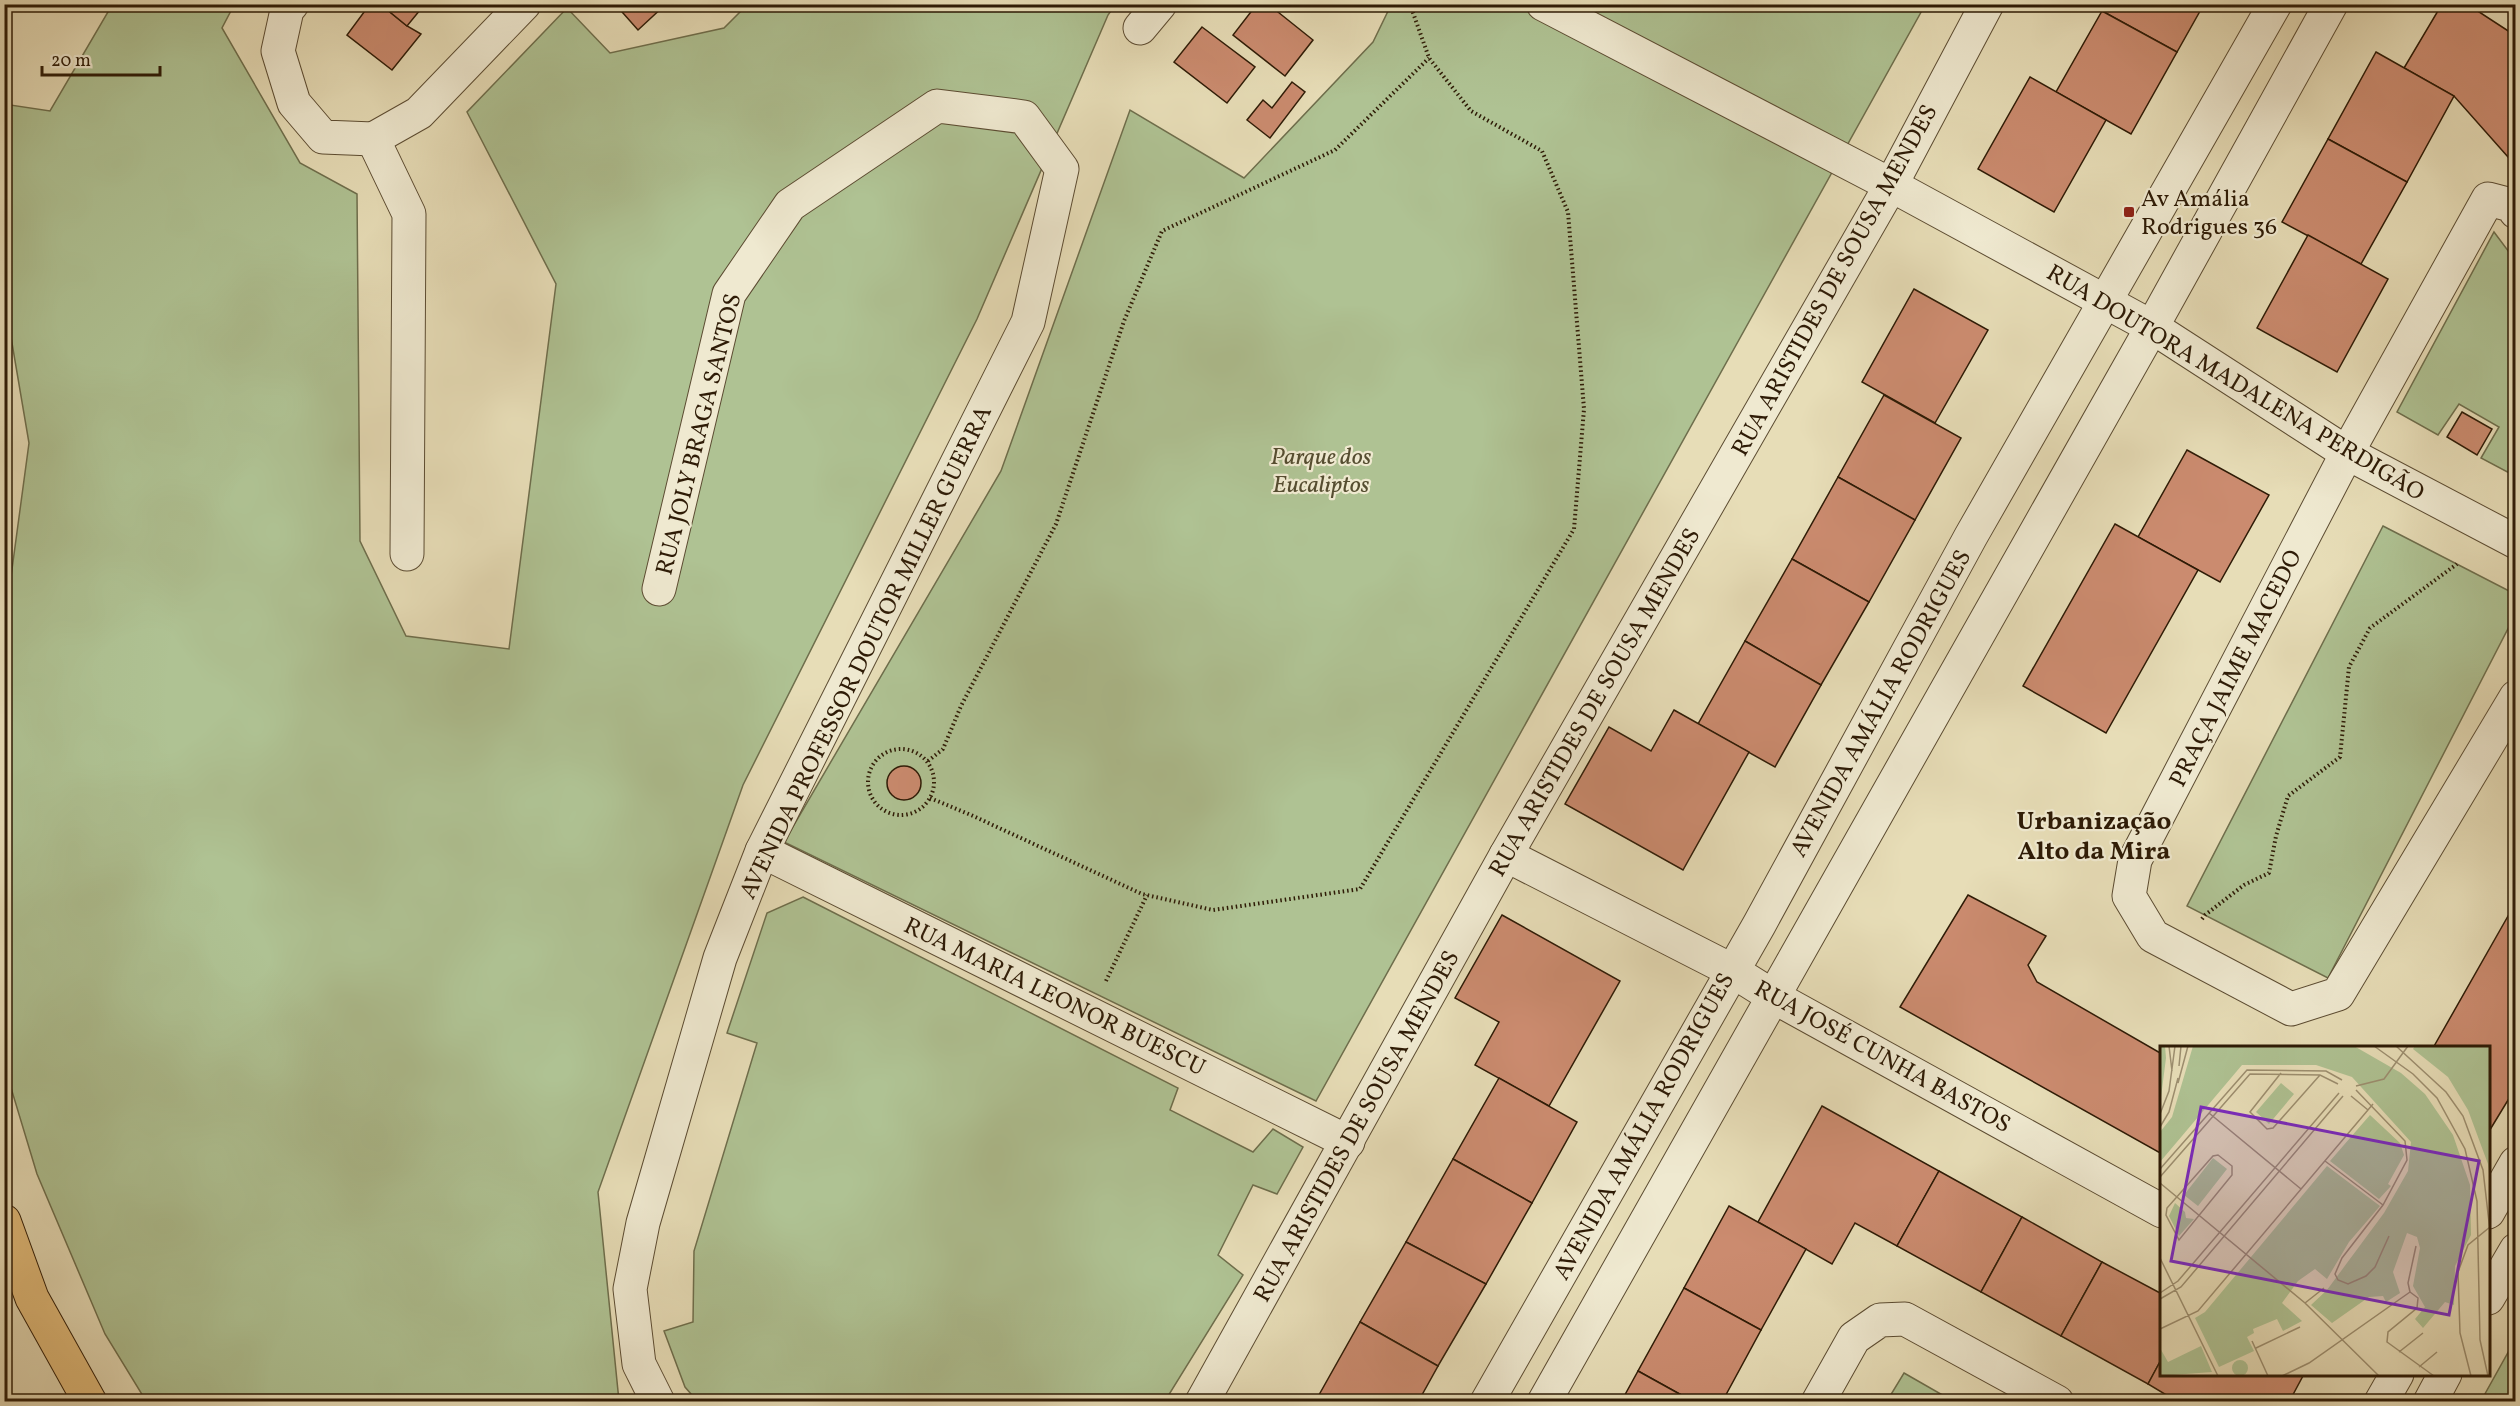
<svg xmlns="http://www.w3.org/2000/svg" width="2520" height="1406" font-family="Vollkorn,serif">
	<rect width="100%" height="100%" fill="#e7ddb7"/>
	<filter id="stains"><feTurbulence type="fractalNoise" baseFrequency=".00333" numOctaves="4"/><feColorMatrix values="0 0 0 0 .2 0 0 0 0 .09 0 0 0 0 .02 0 0 0 .5 -.17"/></filter>
	<radialGradient id="worn" r=".72"><stop offset=".6" stop-color="#630" stop-opacity="0"/><stop offset="1" stop-color="#630" stop-opacity=".3"/></radialGradient>
	<g fill="#afc293" stroke="#6e6e4c" stroke-width="1.5">
		<path d="M 112,5 L 234,5 L 222,28 L 300,163 L 357,194 L 360,541 L 406,636 L 509,649 L 556,284 L 467,112 L 567,8 L 610,53 L 724,28 L 747,5 L 1115,5 L 1108,15 L 977,319 L 743,785 L 598,1192 L 619,1401 L 146,1401 L 105,1334 L 37,1174 L 5,1068 L 4,595 L 10,584 L 29,443 L 5,302 L 4,104 L 50,111 Z"/>
		<path d="M 1391,5 L 1925,5 L 1316,1101 L 784,842 L 1001,471 L 1130,110 L 1244,178 L 1373,42 Z"/>
		<path d="M 2494,232 L 2515,260 L 2515,476 L 2481,458 L 2499,427 L 2459,404 L 2438,435 L 2397,412 Z"/>
		<path d="M 2383,526 L 2515,594 L 2515,615 L 2328,978 L 2187,906 Z"/>
		<path d="M 803,897 L 1178,1088 L 1170,1110 L 1253,1152 L 1273,1129 L 1303,1147 L 1277,1194 L 1253,1185 L 1218,1255 L 1243,1275 L 1165,1401 L 698,1402 L 685,1387 L 664,1331 L 693,1322 L 694,1251 L 757,1043 L 727,1033 L 767,913 Z"/>
		<path d="M 2515,1340 L 2515,1401 L 2481,1401 Z"/>
		<path d="M 1904,1373 L 1953,1401 L 1887,1401 Z"/>
	</g>
	<g fill="#cb8b6f" stroke="#2e1b06" stroke-width="1.5">
		<path d="M 370,4 L 380,4 L 407,26 L 421,34 L 392,70 L 347,35 Z"/>
		<path d="M 380,4 L 425,4 L 407,26 Z"/>
		<path d="M 615,4 L 666,4 L 638,30 Z"/>
		<path d="M 1257,4 L 1268,4 L 1313,40 L 1285,76 L 1233,35 Z"/>
		<path d="M 2106,4 L 2204,4 L 2177,52 L 2102,11 Z"/>
		<path d="M 2442,4 L 2467,4 L 2516,36 L 2516,166 L 2454,96 L 2404,68 Z"/>
		<path d="M 2102,11 L 2177,52 L 2131,134 L 2056,92 Z"/>
		<path d="M 1202,27 L 1255,67 L 1227,103 L 1174,62 Z"/>
		<path d="M 2376,52 L 2454,96 L 2407,182 L 2328,139 Z"/>
		<path d="M 2030,77 L 2106,120 L 2054,212 L 1978,169 Z"/>
		<path d="M 1292,82 L 1305,92 L 1270,138 L 1247,120 L 1263,100 L 1272,108 Z"/>
		<path d="M 2328,139 L 2407,182 L 2361,264 L 2282,222 Z"/>
		<path d="M 2308,235 L 2388,279 L 2337,372 L 2257,328 Z"/>
		<path d="M 1914,289 L 1988,330 L 1935,423 L 1862,382 Z"/>
		<path d="M 1884,395 L 1961,438 L 1915,520 L 1838,477 Z"/>
		<path d="M 2462,412 L 2492,429 L 2477,455 L 2447,437 Z"/>
		<path d="M 2187,450 L 2269,495 L 2220,582 L 2138,537 Z"/>
		<path d="M 1838,477 L 1915,520 L 1869,602 L 1792,559 Z"/>
		<path d="M 2115,524 L 2198,570 L 2106,733 L 2023,686 Z"/>
		<path d="M 1792,559 L 1869,602 L 1821,685 L 1745,641 Z"/>
		<path d="M 1745,641 L 1821,685 L 1775,767 L 1698,724 Z"/>
		<path d="M 1674,710 L 1749,752 L 1683,870 L 1565,804 L 1609,727 L 1651,751 Z"/>
		<circle cx="904" cy="783" r="17"/>
		<path d="M 1968,895 L 2046,936 L 2028,965 L 2037,982 L 2162,1054 L 2162,1154 L 1900,1007 Z"/>
		<path d="M 2516,902 L 2516,1087 L 2488,1133 L 2488,1048 L 2433,1048 Z"/>
		<path d="M 1502,915 L 1620,981 L 1549,1106 L 1475,1065 L 1499,1022 L 1455,998 Z"/>
		<path d="M 1499,1078 L 1577,1122 L 1532,1203 L 1453,1159 Z"/>
		<path d="M 1822,1106 L 1939,1171 L 1897,1246 L 1855,1223 L 1832,1264 L 1758,1222 Z"/>
		<path d="M 1453,1159 L 1532,1203 L 1486,1284 L 1406,1242 Z"/>
		<path d="M 1939,1171 L 2022,1217 L 1981,1292 L 1897,1246 Z"/>
		<path d="M 1729,1206 L 1806,1249 L 1761,1330 L 1684,1288 Z"/>
		<path d="M 2022,1217 L 2102,1262 L 2061,1336 L 1981,1292 Z"/>
		<path d="M 1406,1242 L 1486,1284 L 1438,1366 L 1360,1322 Z"/>
		<path d="M 2102,1262 L 2162,1294 L 2162,1358 L 2148,1384 L 2061,1336 Z"/>
		<path d="M 1684,1288 L 1761,1330 L 1722,1402 L 1694,1402 L 1638,1371 Z"/>
		<path d="M 1360,1322 L 1438,1366 L 1418,1402 L 1315,1402 Z"/>
		<path d="M 2162,1358 L 2162,1374 L 2304,1374 L 2289,1402 L 2178,1402 L 2148,1384 Z"/>
		<path d="M 1638,1371 L 1694,1402 L 1621,1402 Z"/>
	</g>
	<g fill="none" stroke-linecap="round" stroke-linejoin="round">
		<g stroke="#5c4c32" stroke-width="35">
			<g id="minor">
				<path d="M 292,4 L 287,10 L 278,51 L 294,103 L 323,137 L 373,139"/>
				<path d="M 1543,4 L 1891,185 L 2152,327 L 2347,453 L 2516,542"/>
				<path d="M 1140,28 L 1160,4"/>
				<path d="M 373,139 L 409,214 L 407,554"/>
				<path d="M 373,139 L 419,113 L 524,4"/>
				<path d="M 2516,212 L 2511,205 L 2488,199 L 2347,453 L 2135,860 L 2129,896 L 2153,936 L 2291,1009 L 2338,994 L 2516,697"/>
				<path d="M 762,851 L 1348,1142"/>
				<path d="M 1506,855 L 1731,970 L 1774,997 L 2162,1211"/>
				<path d="M 2488,1212 L 2516,1163"/>
				<path d="M 2488,1298 L 2516,1250"/>
				<path d="M 658,1402 L 639,1364 L 630,1289 L 643,1223 L 720,958 L 762,851 L 1028,322 L 1062,169 L 1024,117 L 937,106 L 790,205 L 729,294 L 659,589"/>
				<path d="M 1202,1402 L 1506,855 L 1891,185 L 1987,4"/>
				<path d="M 1487,1402 L 1759,925 L 1971,536 L 2275,4"/>
				<path d="M 1544,1402 L 2152,327 L 2331,4"/>
				<path d="M 1818,1402 L 1854,1338 L 1880,1320 L 1905,1319 L 2057,1402"/>
				<path d="M 2381,1402 L 2397,1374"/>
				<path d="M 2430,1402 L 2445,1374"/>
			</g>
		</g>
		<g stroke="#2e1b06" stroke-width="35">
			<path id="highway" d="M 4,1221 L 32,1298 L 90,1402"/>
		</g>
		<g stroke="#2e1b06" stroke-width="4" stroke-dasharray="1.5 3" stroke-linecap="butt">
			<circle cx="901" cy="782" r="33"/>
			<path d="M 928,761 L 943,749 L 961,706 L 1056,524 L 1124,321 L 1162,231 L 1335,150 L 1429,58"/>
			<path d="M 930,798 L 971,815 L 1142,894 L 1213,910 L 1360,889 L 1574,529 L 1584,409 L 1568,212 L 1542,151 L 1471,111 L 1429,58 L 1410,4"/>
			<path d="M 2202,919 L 2205,915 L 2244,885 L 2269,873 L 2276,836 L 2288,796 L 2340,757 L 2349,667 L 2370,628 L 2457,564"/>
			<path d="M 1106,981 L 1147,895"/>
		</g>
		<use href="#minor" stroke="#efe9d0" stroke-width="33"/>
		<use href="#highway" stroke="#e4be7c" stroke-width="33"/>
	</g>
	<rect fill="#8f2418" stroke="#efe9d0" stroke-width="2" x="2123" y="206" width="12" height="12" rx="3"/>
	<g text-anchor="middle" stroke-width="4.5" stroke-linejoin="round" paint-order="stroke">
		<g font-size="24" fill="#2e1b06" stroke="#efe9d0" text-anchor="start">
			<text x="2141" y="206">Av Amália<tspan x="2141" dy="28">Rodrigues 36</tspan></text>
		</g>
		<g font-size="24" fill="#2e1b06" stroke="#efe9d0">
			<text transform="translate(1834 280) rotate(-61)" y="8">RUA ARISTIDES DE SOUSA MENDES</text>
			<text transform="translate(2236 382) rotate(31)" y="8">RUA DOUTORA MADALENA PERDIGÃO</text>
			<text transform="translate(698 434) rotate(-76)" y="8">RUA JOLY BRAGA SANTOS</text>
			<text transform="translate(865 652) rotate(-64)" y="8">AVENIDA PROFESSOR DOUTOR MILLER GUERRA</text>
			<text transform="translate(2235 668) rotate(-63)" y="8">PRAÇA JAIME MACEDO</text>
			<text transform="translate(1594 702) rotate(-60)" y="8">RUA ARISTIDES DE SOUSA MENDES</text>
			<text transform="translate(1880 703) rotate(-61)" y="8">AVENIDA AMÁLIA RODRIGUES</text>
			<text transform="translate(1055 996) rotate(26)" y="8">RUA MARIA LEONOR BUESCU</text>
			<text transform="translate(1883 1056) rotate(29)" y="8">RUA JOSÉ CUNHA BASTOS</text>
			<text transform="translate(1356 1126) rotate(-61)" y="8">RUA ARISTIDES DE SOUSA MENDES</text>
			<text transform="translate(1643 1126) rotate(-61)" y="8">AVENIDA AMÁLIA RODRIGUES</text>
		</g>
		<g font-size="24" font-style="italic" fill="#554d30" stroke="#efe9d0">
			<text x="1321" y="464">Parque dos<tspan x="1321" dy="28">Eucaliptos</tspan></text>
		</g>
		<g font-size="26" font-weight="bold" fill="#2e1b06" stroke="#efe9d0">
			<text x="2094" y="829">Urbanização<tspan x="2094" dy="30">Alto da Mira</tspan></text>
		</g>
	</g>
	<g transform="translate(2160 1046)">
		<rect width="330" height="330" fill="#e7ddb7"/>
		<path d="M 0,0 L 5,0 L 6,12 L 0,59 ZM 33,0 L 194,0 L 241,27 L 265,48 L 293,89 L 310,139 L 311,189 L 295,220 L 294,259 L 285,256 L 263,282 L 255,273 L 265,261 L 253,240 L 260,202 L 257,191 L 247,187 L 233,226 L 240,247 L 226,256 L 223,250 L 209,251 L 172,277 L 151,259 L 167,244 L 224,167 L 248,125 L 251,96 L 192,31 L 156,19 L 82,19 L 0,116 L 0,86 L 12,71 ZM 255,0 L 330,0 L 330,136 L 328,118 L 308,64 L 288,31 L 253,3 ZM 121,37 L 134,48 L 109,78 L 96,66 ZM 210,69 L 240,97 L 244,109 L 228,138 L 231,140 L 219,153 L 170,115 ZM 53,112 L 67,123 L 38,160 L 24,149 ZM 167,120 L 220,160 L 189,196 L 167,233 L 155,223 L 138,235 L 122,257 L 142,275 L 123,285 L 117,273 L 93,283 L 94,287 L 87,291 L 94,305 L 59,321 L 35,272 L 45,266 ZM 15,157 L 25,166 L 26,172 L 34,173 L 19,190 L 9,170 ZM 41,300 L 52,326 L 0,330 L 0,302 L 8,316 ZM72 322a8 8 0 1 1 16 0a8 8 0 1 1-16 0Z" fill="#afc293"/>
		<path fill="none" stroke="#9d8f70" stroke-width="1.5" d="M 9,0 L 12,25M 214,0 L 253,28 L 277,52 L 305,103 L 317,155 L 320,294 L 328,330M 236,0 L 286,46 L 303,70 L 323,124 L 330,185M 19,20 L 21,0M 121,27 L 90,66 L 107,83 L 113,82 L 160,29M 18,37 L 28,0M 196,40 L 224,33 L 248,0M 196,44 L 245,95 L 247,114 L 223,159 L 182,212 L 175,228 L 178,234 L 188,238 L 206,230 L 215,221 L 229,190M 191,50 L 208,64M 49,67 L 141,143M 0,68 L 9,45 L 15,0M 0,81 L 9,66 L 18,32M 58,109 L 72,120 L 72,129 L 19,194 L 6,169 L 7,162 L 53,110 ZM 165,115 L 223,159M 0,123 L 87,24 L 166,25 L 182,34M 0,131 L 90,28 L 160,29 L 178,38M 0,137 L 145,257 L 219,330M 0,212 L 58,330M 330,221 L 330,265M 250,246 L 258,252 L 257,262 L 228,286 L 227,296 L 274,330M 250,246 L 248,237 L 256,200M 0,247 L 18,235 L 179,47M 0,253 L 21,241 L 183,50M 145,257 L 164,242M 0,283 L 38,265 L 213,58M 92,295 L 108,330M 96,302 L 140,281M 239,306 L 263,287M 259,321 L 277,306M 122,330 L 149,317 L 250,246M 311,330 L 300,287 L 298,226 L 308,199 L 330,181"/>
		<path fill="#7b2cbf" fill-opacity="0.15" stroke="#7b2cbf" stroke-width="3" d="M 41,61 L 319,115 L 289,269 L 11,215 Z"/>
		<rect width="330" height="330" fill="none" stroke="#2e1b06" stroke-width="3"/>
	</g>
	<rect width="2520" height="1406" fill="none" stroke="#e7ddb7" stroke-width="24"/>
	<rect x="6" y="6" width="2508" height="1394" fill="none" stroke="#2e1b06" stroke-width="3"/>
	<rect x="12" y="12" width="2496" height="1382" fill="none" stroke="#2e1b06" stroke-width="1.5"/>
	<path d="M42 66v9h118v-9" fill="none" stroke="#2e1b06" stroke-width="3"/>
	<text x="51" y="66" font-size="18" fill="#2e1b06" stroke="#efe9d0" stroke-width="4.5" paint-order="stroke">20 m</text>
	<rect width="100%" height="100%" filter="url(#stains)"/>
	<rect width="100%" height="100%" fill="url(#worn)"/>
</svg>
